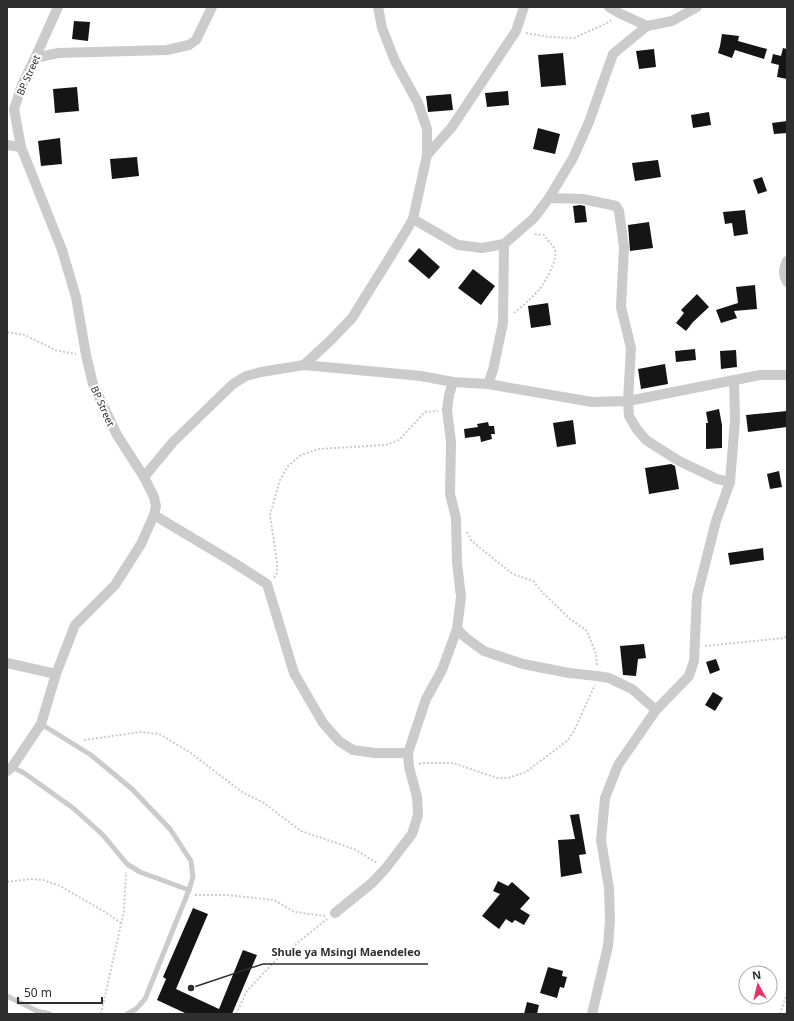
<svg xmlns="http://www.w3.org/2000/svg" width="794" height="1021" font-family="'Noto Sans',sans-serif">
	<rect width="100%" height="100%" fill="#fff"/>
	<g fill="#151515">
		<path d="M 74,21 L 90,22 L 88,41 L 72,39 Z"/>
		<path d="M 722,34 L 739,36 L 738,41 L 767,49 L 764,59 L 735,50 L 732,58 L 718,53 L 720,46 Z"/>
		<path d="M 783,48 L 787,49 L 787,79 L 777,77 L 779,65 L 771,63 L 773,54 L 781,56 Z"/>
		<path d="M 654,49 L 656,67 L 639,69 L 636,51 Z"/>
		<path d="M 563,53 L 566,85 L 541,87 L 538,55 Z"/>
		<path d="M 77,87 L 79,111 L 55,113 L 53,89 Z"/>
		<path d="M 508,91 L 509,105 L 487,107 L 485,93 Z"/>
		<path d="M 451,94 L 453,110 L 428,112 L 426,96 Z"/>
		<path d="M 709,112 L 711,125 L 693,128 L 691,115 Z"/>
		<path d="M 787,121 L 787,133 L 774,134 L 772,123 Z"/>
		<path d="M 538,128 L 560,134 L 555,154 L 533,149 Z"/>
		<path d="M 60,138 L 62,164 L 41,166 L 38,141 Z"/>
		<path d="M 137,157 L 139,176 L 112,179 L 110,159 Z"/>
		<path d="M 658,160 L 661,177 L 635,181 L 632,163 Z"/>
		<path d="M 762,177 L 767,191 L 758,194 L 753,180 Z"/>
		<path d="M 580,205 L 585,206 L 587,222 L 575,223 L 573,206 Z"/>
		<path d="M 745,210 L 748,234 L 734,236 L 732,223 L 725,224 L 723,212 Z"/>
		<path d="M 649,222 L 653,248 L 630,251 L 628,225 Z"/>
		<path d="M 419,248 L 440,267 L 429,279 L 408,261 Z"/>
		<path d="M 473,269 L 495,286 L 481,305 L 458,288 Z"/>
		<path d="M 755,285 L 757,309 L 734,311 L 737,318 L 721,323 L 716,310 L 738,303 L 736,287 Z"/>
		<path d="M 697,294 L 709,307 L 693,322 L 686,331 L 676,323 L 684,313 L 681,310 Z"/>
		<path d="M 548,303 L 551,325 L 531,328 L 528,306 Z"/>
		<path d="M 695,349 L 696,360 L 676,362 L 675,351 Z"/>
		<path d="M 736,350 L 737,367 L 721,369 L 720,351 Z"/>
		<path d="M 665,364 L 668,384 L 641,389 L 638,369 Z"/>
		<path d="M 719,409 L 722,425 L 722,448 L 706,449 L 706,423 L 708,423 L 706,412 Z"/>
		<path d="M 787,411 L 787,427 L 748,432 L 746,415 Z"/>
		<path d="M 573,420 L 576,444 L 557,447 L 553,423 Z"/>
		<path d="M 488,422 L 489,426 L 494,426 L 495,434 L 491,434 L 492,439 L 481,442 L 480,436 L 465,438 L 464,429 L 478,427 L 477,424 Z"/>
		<path d="M 671,464 L 675,466 L 679,489 L 649,494 L 645,468 Z"/>
		<path d="M 779,471 L 782,487 L 770,489 L 767,474 Z"/>
		<path d="M 763,548 L 764,560 L 730,565 L 728,553 Z"/>
		<path d="M 644,644 L 646,658 L 638,659 L 636,676 L 623,675 L 620,646 Z"/>
		<path d="M 716,659 L 720,670 L 710,674 L 706,662 Z"/>
		<path d="M 713,692 L 723,698 L 715,711 L 705,705 Z"/>
		<path d="M 579,814 L 586,854 L 579,855 L 582,873 L 561,877 L 558,840 L 575,839 L 570,815 Z"/>
		<path d="M 498,881 L 508,886 L 512,882 L 530,898 L 520,909 L 530,915 L 524,925 L 515,920 L 512,923 L 506,919 L 499,929 L 482,916 L 500,894 L 493,891 Z"/>
		<path d="M 193,908 L 208,914 L 176,989 L 219,1009 L 243,950 L 257,955 L 232,1014 L 187,1014 L 157,1000 L 166,979 L 163,977 Z"/>
		<path d="M 548,967 L 563,971 L 562,976 L 567,977 L 564,988 L 560,987 L 557,998 L 540,993 Z"/>
		<path d="M 527,1002 L 539,1005 L 537,1014 L 524,1014 Z"/>
	</g>
	<g fill="none" stroke-linecap="round" stroke-linejoin="round">
		<g stroke="#cbcbcb" stroke-width="2" stroke-dasharray="2 2" stroke-linecap="butt">
			<path d="M 526,33 L 549,37 L 574,38 L 607,23 L 611,20"/>
			<path d="M 514,313 C 523,306 531,298 539,290 C 545,282 558,260 555,250 C 553,245 547,240 544,235 L 533,234"/>
			<path d="M 7,332 L 25,335 L 55,350 L 76,354"/>
			<path d="M 467,532 L 471,540 L 480,548 L 513,574 L 533,581 L 542,592 L 570,619 L 587,631 L 596,654 L 597,665"/>
			<path d="M 274,578 L 277,573 L 277,562 L 270,515 L 280,480 L 288,466 L 301,455 L 319,449 L 386,445 L 399,440 L 425,412 L 438,411"/>
			<path d="M 705,646 L 784,638 L 787,636"/>
			<path d="M 84,740 L 141,732 L 159,734 L 188,751 L 242,792 L 264,803 L 301,831 L 354,849 L 377,863"/>
			<path d="M 419,764 L 423,763 L 453,763 L 497,778 L 508,778 L 526,772 L 567,741 L 573,733 L 595,685"/>
			<path d="M 7,882 L 31,879 L 43,880 L 58,885 L 105,912 L 121,923"/>
			<path d="M 195,895 L 227,895 L 274,900 L 295,912 L 325,916"/>
			<path d="M 101,1014 L 124,911 L 126,872"/>
			<path d="M 236,1014 L 247,991 L 275,961 L 327,919"/>
			<path d="M 780,1014 L 787,993"/>
		</g>
		<g stroke="#cbcbcb" stroke-width="5">
			<path d="M 41,724 L 91,755 L 132,789 L 170,829 L 191,861 L 193,877 L 189,890 L 145,999 L 136,1009 L 127,1014"/>
			<path d="M 12,767 L 24,773 L 73,808 L 103,835 L 127,864 L 140,872 L 189,890"/>
			<path d="M 7,996 L 37,1011 L 50,1014"/>
		</g>
		<g stroke="#cbcbcb" stroke-width="10">
			<path d="M 609,7 L 619,13 L 647,26"/>
			<path d="M 35,58 L 58,53 L 167,50 L 189,45 L 196,40 L 212,7"/>
			<path d="M 7,145 L 21,147"/>
			<path d="M 427,155 L 452,127 L 516,31 L 524,7"/>
			<path d="M 549,198 L 583,199 L 616,206 L 619,211 L 624,247 L 621,307 L 631,348 L 628,401 L 629,416 L 636,428 L 646,440 L 679,461 L 717,479 L 730,482"/>
			<path d="M 413,219 L 458,245 L 482,248 L 504,244 L 503,323 L 493,370 L 488,384"/>
			<path d="M 504,244 L 534,218 L 549,198 L 573,158 L 589,122 L 613,54 L 647,26 L 672,21 L 697,7"/>
			<path d="M 787,261 C 783,269 783,274 787,282"/>
			<path d="M 304,365 L 331,340 L 352,318 L 392,254 L 406,231 L 413,219 L 427,155 L 427,129 L 418,103 L 395,61 L 382,28 L 378,7"/>
			<path d="M 144,477 L 173,442 L 233,384 L 246,376 L 261,372 L 304,365 L 421,376 L 453,382 L 488,384 L 592,402 L 628,401 L 760,375 L 787,375"/>
			<path d="M 154,515 L 231,561 L 267,584 L 294,673 L 323,723 L 339,741 L 353,750 L 375,753 L 408,753"/>
			<path d="M 457,629 L 466,638 L 484,651 L 523,664 L 569,673 L 597,676 L 609,678 L 632,689 L 656,710"/>
			<path d="M 7,663 L 56,674"/>
			<path d="M 7,771 L 12,767 L 41,724 L 56,674 L 75,625 L 115,585 L 141,544 L 154,515 L 156,506 L 154,497 L 144,477 L 117,435 L 93,384 L 86,355 L 76,297 L 62,250 L 21,147 L 14,109 L 22,85 L 35,58 L 58,7"/>
			<path d="M 335,913 L 372,883 L 386,868 L 412,834 L 418,815 L 417,797 L 409,767 L 408,753 L 426,699 L 442,670 L 457,629 L 461,597 L 457,563 L 456,518 L 450,494 L 451,442 L 447,410 L 449,395 L 453,382"/>
			<path d="M 592,1014 L 608,946 L 610,920 L 609,888 L 601,840 L 605,798 L 618,765 L 656,710 L 689,676 L 694,661 L 697,596 L 716,521 L 730,482 L 735,420 L 734,380"/>
		</g>
	</g>
	<g text-anchor="middle" stroke-width="4" stroke-linejoin="round" paint-order="stroke">
		<g font-size="10" fill="#2e2e2e" stroke="#fff">
			<text transform="translate(28 75) rotate(-66)" y="4">BP Street</text>
			<text transform="translate(103 406) rotate(66)" y="4">BP Street</text>
		</g>
	</g>
	<path fill="none" stroke="#2e2e2e" stroke-width="1.5" d="M191 988L263 964H428"/>
	<circle fill="#2e2e2e" stroke="#fff" stroke-width="1.5" cx="191" cy="988" r="4"/>
	<g font-size="11" text-anchor="middle" font-weight="bold" fill="#2e2e2e" stroke="#fff" stroke-width="4" stroke-linejoin="round" paint-order="stroke">
		<text x="346" y="956">Shule ya Msingi Maendeleo</text>
	</g>
	<rect width="794" height="1021" fill="none" stroke="#2e2e2e" stroke-width="16"/>
	<g transform="translate(758 985) rotate(352)"><circle r="19" fill="#ffffff" stroke="#ababab"/>
	<path d="M0-3L7 15L0 10L-7 15Z" fill="#dd3768"/>
	<text y="-6" font-size="11" font-weight="bold" text-anchor="middle" fill="#2e2e2e">N</text>
	</g>
	<path d="M18 997v6h84v-6" fill="none" stroke="#2e2e2e" stroke-width="2"/>
	<text x="24" y="997" font-size="12" fill="#2e2e2e" stroke="#ffffff" stroke-width="3" paint-order="stroke">50 m</text>
</svg>
